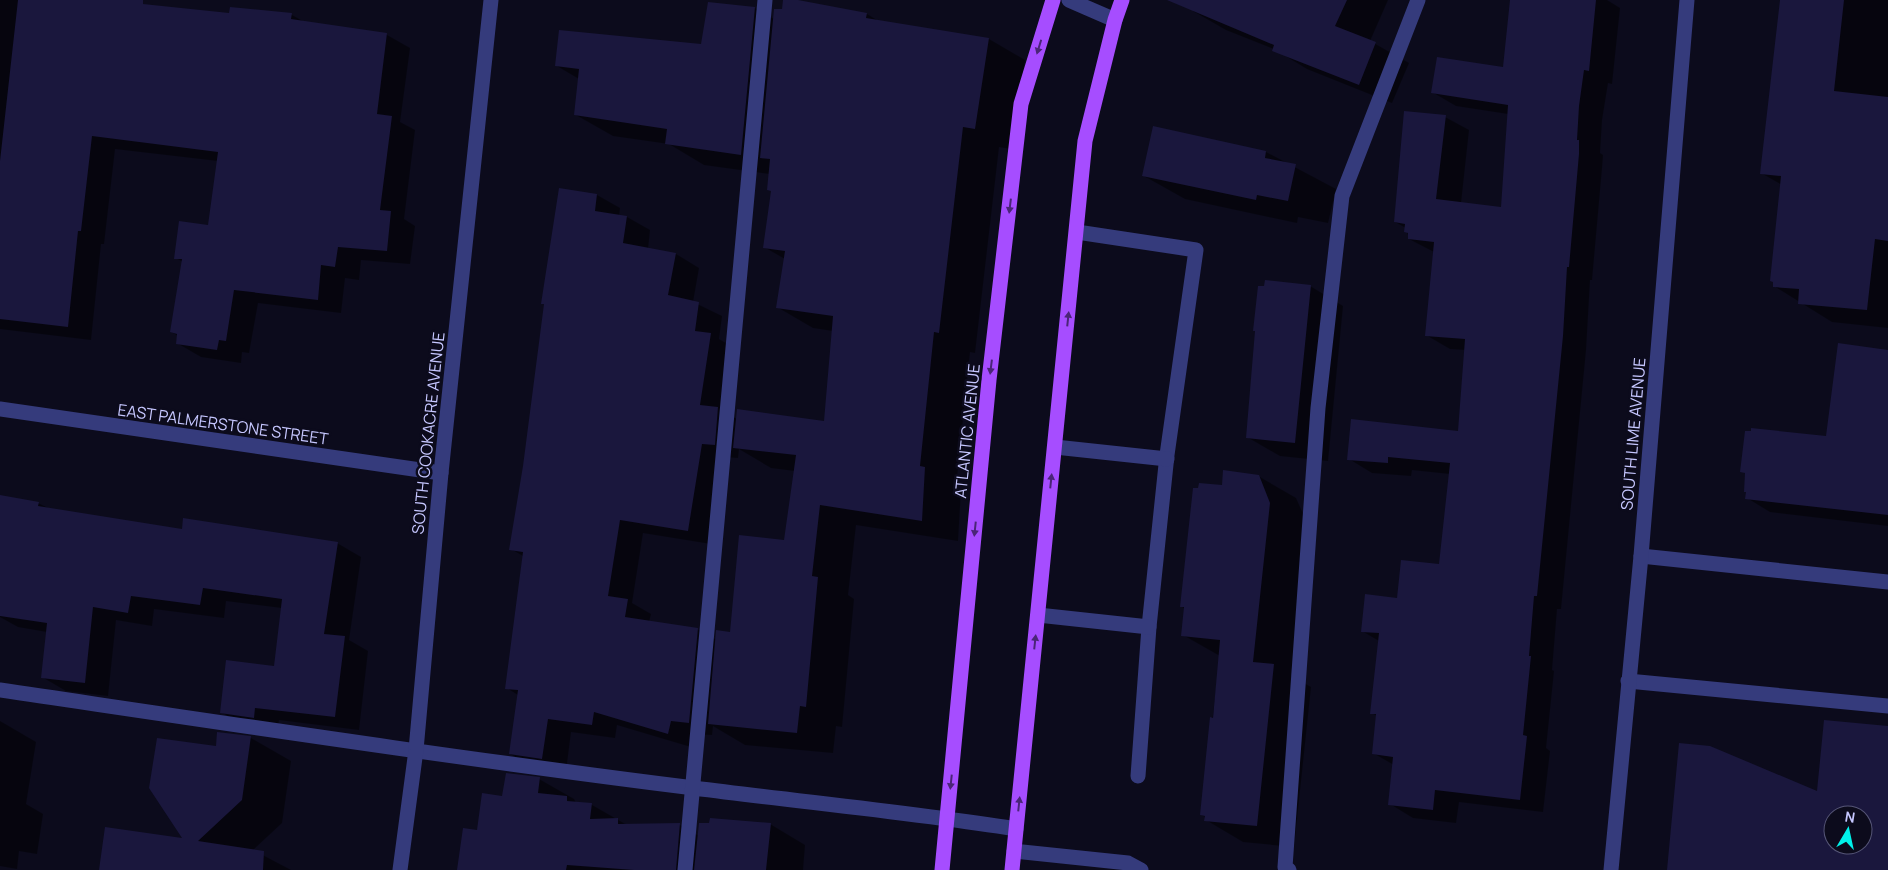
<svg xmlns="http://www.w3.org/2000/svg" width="1888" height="870" font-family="Manrope,sans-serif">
	<rect width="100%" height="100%" fill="#0c0b1c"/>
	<g fill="#0007" fill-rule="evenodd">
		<path d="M 0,0 L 128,0 L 149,6 L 230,14 L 292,15 L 306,23 L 387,35 L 410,48 L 400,122 L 415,130 L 404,219 L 415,226 L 410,264 L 361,260 L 359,280 L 345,278 L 341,313 L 258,303 L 249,353 L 242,352 L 241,363 L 201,357 L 177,343 L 178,336 L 172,332 L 183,262 L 176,258 L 209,226 L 218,161 L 115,149 L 104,244 L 101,244 L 91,340 L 0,329 Z"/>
		<path d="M 784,0 L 867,14 L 880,22 L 989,39 L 1025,60 L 1011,149 L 999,147 L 975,353 L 970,352 L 956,487 L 961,489 L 958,541 L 856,525 L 848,595 L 854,599 L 842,727 L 836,726 L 833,753 L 745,745 L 713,726 L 712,735 L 694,734 L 691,747 L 617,725 L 615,738 L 571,732 L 566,771 L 534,767 L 510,754 L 518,695 L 507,688 L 523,556 L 511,549 L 524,467 L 560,189 L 597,195 L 620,208 L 619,216 L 627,217 L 650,230 L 648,249 L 676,254 L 699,268 L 693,302 L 722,316 L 719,339 L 734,348 L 724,412 L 737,419 L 825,422 L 833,331 L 813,328 L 777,307 L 785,259 L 764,247 L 772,192 L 770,174 L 704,165 L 669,144 L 613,136 L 576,115 L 579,79 L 557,66 L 702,45 L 755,8 L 774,19 L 783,11 ZM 739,449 L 771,468 L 795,471 L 785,541 L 731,634 L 717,640 L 697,629 L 649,622 L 651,614 L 632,603 L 643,533 L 711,544 L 725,457 L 738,458 Z"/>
		<path d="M 1197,0 L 1388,0 L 1370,41 L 1409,63 L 1392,103 L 1307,69 L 1274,49 L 1226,30 L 1193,11 Z"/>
		<path d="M 1511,0 L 1607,0 L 1620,8 L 1612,84 L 1608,83 L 1602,120 L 1600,153 L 1603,155 L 1602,168 L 1592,280 L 1590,280 L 1586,350 L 1561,609 L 1557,609 L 1552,670 L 1554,671 L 1546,748 L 1550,751 L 1543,812 L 1459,802 L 1456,823 L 1413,818 L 1390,804 L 1394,765 L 1373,753 L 1377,716 L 1372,713 L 1379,641 L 1362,631 L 1440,565 L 1450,474 L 1412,470 L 1411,476 L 1372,473 L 1349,459 L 1460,433 L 1466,350 L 1450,349 L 1426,335 L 1434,252 L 1409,239 L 1406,228 L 1395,222 L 1445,117 L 1469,130 L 1461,203 L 1502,208 L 1508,114 L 1456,106 L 1432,92 L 1504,69 Z"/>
		<path d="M 1781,0 L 1888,0 L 1888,328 L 1832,322 L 1774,286 L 1782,185 L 1761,173 Z"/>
		<path d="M 1266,152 L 1336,189 L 1328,223 L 1298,217 L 1297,223 L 1185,199 L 1144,176 Z"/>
		<path d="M 1310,286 L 1343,306 L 1328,461 L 1280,456 L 1247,437 Z"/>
		<path d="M 1888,351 L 1888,526 L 1770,512 L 1747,498 L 1747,474 L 1742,471 L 1827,438 Z"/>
		<path d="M 1258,476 L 1296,498 L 1308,525 L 1291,676 L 1311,687 L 1294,847 L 1243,842 L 1206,820 L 1206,817 L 1201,815 L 1220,656 L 1183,635 L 1185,609 L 1181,606 L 1223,487 Z"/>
		<path d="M 0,497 L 38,503 L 50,509 L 183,530 L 337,543 L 361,557 L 349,640 L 368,651 L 359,730 L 279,720 L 277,731 L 245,726 L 221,712 L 276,667 L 282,608 L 226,601 L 224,618 L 154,609 L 152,626 L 116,620 L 108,696 L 66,691 L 42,677 L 47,632 L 18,627 L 0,617 Z"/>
		<path d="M 0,721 L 36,742 L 26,804 L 43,814 L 37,854 L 19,851 L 17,869 L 0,866 Z"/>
		<path d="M 251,738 L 291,761 L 282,823 L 253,850 L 291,870 L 100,870 L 185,840 L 217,748 Z"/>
		<path d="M 539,779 L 574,799 L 576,803 L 592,805 L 627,825 L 680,825 L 699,836 L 770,824 L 805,845 L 803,870 L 458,870 L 478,831 L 503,797 Z"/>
	</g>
	<g fill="#1a173d" fill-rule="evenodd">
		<path d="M 18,0 L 143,0 L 143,4 L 229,13 L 230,7 L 292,13 L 291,19 L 387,33 L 377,114 L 392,116 L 380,210 L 391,211 L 387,251 L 338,247 L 335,267 L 321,265 L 318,300 L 234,290 L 226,341 L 219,340 L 217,350 L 176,344 L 177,334 L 170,332 L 182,259 L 174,259 L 179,221 L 208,225 L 218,152 L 92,136 L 81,231 L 78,231 L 68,327 L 0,319 L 0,161 Z"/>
		<path d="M 783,0 L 798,0 L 867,13 L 866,18 L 989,38 L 975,129 L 963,127 L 939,333 L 934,332 L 920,466 L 925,467 L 922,521 L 820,505 L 812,576 L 818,577 L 806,707 L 800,706 L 797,733 L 708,724 L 716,630 L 730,632 L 739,535 L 784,540 L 796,455 L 733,448 L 737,409 L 824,421 L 833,316 L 776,308 L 785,251 L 763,248 L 771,191 L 767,190 L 770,159 L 760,158 L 774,9 L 782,9 Z"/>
		<path d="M 1167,0 L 1347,0 L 1335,26 L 1376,42 L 1359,85 L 1272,51 L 1274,45 Z"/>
		<path d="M 1510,0 L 1596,0 L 1589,71 L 1584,70 L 1579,106 L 1577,140 L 1579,140 L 1579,154 L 1569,267 L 1567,267 L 1563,336 L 1537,596 L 1534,596 L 1529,656 L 1531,656 L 1523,735 L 1527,736 L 1520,800 L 1435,790 L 1433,810 L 1388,805 L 1393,757 L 1372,754 L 1376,714 L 1370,714 L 1379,633 L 1361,632 L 1365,594 L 1397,598 L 1401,560 L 1439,564 L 1450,463 L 1388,457 L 1388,463 L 1347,460 L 1351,419 L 1458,431 L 1465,339 L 1425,336 L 1434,242 L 1408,239 L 1408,233 L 1404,232 L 1405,224 L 1394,222 L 1404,111 L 1446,115 L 1436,199 L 1501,207 L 1508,105 L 1431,93 L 1437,57 L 1503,67 Z"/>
		<path d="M 1780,0 L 1844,0 L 1834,91 L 1888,97 L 1888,241 L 1875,239 L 1867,310 L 1798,304 L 1799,289 L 1773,287 L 1773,282 L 1770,281 L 1781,176 L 1760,174 Z"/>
		<path d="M 708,2 L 755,7 L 741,155 L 665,144 L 667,129 L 574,115 L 579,69 L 555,66 L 559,30 L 701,44 Z"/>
		<path d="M 1153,126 L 1266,151 L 1265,158 L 1296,164 L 1288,201 L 1257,195 L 1256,200 L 1142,176 Z"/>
		<path d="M 559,188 L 597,194 L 595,211 L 627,216 L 623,243 L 676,253 L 668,295 L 699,302 L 695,331 L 711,333 L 700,405 L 718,407 L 715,445 L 702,444 L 688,531 L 620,520 L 608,596 L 628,599 L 625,617 L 698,628 L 689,723 L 671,721 L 668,734 L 594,712 L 592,725 L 548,719 L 542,759 L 509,754 L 518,690 L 505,689 L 523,552 L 509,550 L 523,466 L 544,304 L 541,304 Z"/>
		<path d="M 1265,280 L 1311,285 L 1295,443 L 1246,438 L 1255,331 L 1253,331 L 1258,286 L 1264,286 Z"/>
		<path d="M 1838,343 L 1888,350 L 1888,515 L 1745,499 L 1746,492 L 1744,492 L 1745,473 L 1740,472 L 1745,431 L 1751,431 L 1751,428 L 1826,436 Z"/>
		<path d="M 1223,470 L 1259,475 L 1270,503 L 1253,662 L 1274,664 L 1257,826 L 1204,821 L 1205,816 L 1200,815 L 1210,717 L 1213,718 L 1220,640 L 1181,636 L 1184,607 L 1180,607 L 1193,488 L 1198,488 L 1199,483 L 1222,485 Z"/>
		<path d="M 0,495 L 39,502 L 38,506 L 182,529 L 183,518 L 338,542 L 324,634 L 345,636 L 335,717 L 255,708 L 254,718 L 220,713 L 226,660 L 274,666 L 282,599 L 203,588 L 200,605 L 131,596 L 128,613 L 93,607 L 85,683 L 41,678 L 47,623 L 0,616 Z"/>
		<path d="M 1824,720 L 1888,726 L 1888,870 L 1667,870 L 1679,743 L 1710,746 L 1817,791 ZM 1833,815 L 1863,815 L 1863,845 L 1833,845 Z"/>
		<path d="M 217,732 L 251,736 L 242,800 L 198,841 L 264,851 L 263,870 L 99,870 L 105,827 L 182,838 L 149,788 L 157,738 L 216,746 Z"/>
		<path d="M 506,773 L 540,777 L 538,793 L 567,796 L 567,801 L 592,803 L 590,819 L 618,818 L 618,824 L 680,823 L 676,870 L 634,870 L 567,865 L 566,870 L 457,870 L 463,828 L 477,830 L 482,793 L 502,796 Z"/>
		<path d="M 710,818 L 771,823 L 766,870 L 694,870 L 699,823 L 709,823 Z"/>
	</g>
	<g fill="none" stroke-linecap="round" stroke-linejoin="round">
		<g stroke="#353b7c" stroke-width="15">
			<path d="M 1069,0 L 1115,20"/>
			<path d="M 1077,232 L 1196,250 L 1167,455 L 1149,627 L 1138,776"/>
			<path d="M 1055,447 L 1167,459"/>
			<path d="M 1641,556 L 1888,582"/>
			<path d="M 1038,615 L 1149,627"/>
			<path d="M 1628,681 L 1888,706"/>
			<path d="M 0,690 C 231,724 462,759 694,788 C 801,802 909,812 1016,829"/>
			<path d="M 1014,851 L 1128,863 L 1141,870"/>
			<path d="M 685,870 L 765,0"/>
			<path d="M 1289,870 L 1285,867 L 1318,408 L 1342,196 L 1418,0"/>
		</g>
		<g stroke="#353b7c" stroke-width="15">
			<path d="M 0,409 L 441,473"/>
			<path d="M 400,870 L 416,750 L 441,473 L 491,0"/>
			<path d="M 1611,870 L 1641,556 L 1687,0"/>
		</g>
		<g stroke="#a64dff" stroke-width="15">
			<path d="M 942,870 L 989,380 L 1021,104 L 1053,0"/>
			<path d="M 1012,870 L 1085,141 L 1115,20 L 1122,0"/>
		</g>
	</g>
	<defs><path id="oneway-solid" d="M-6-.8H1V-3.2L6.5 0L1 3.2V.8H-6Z" transform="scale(1.25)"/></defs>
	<g fill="#4a2577">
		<use href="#oneway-solid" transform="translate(1039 47) rotate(107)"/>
		<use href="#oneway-solid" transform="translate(1010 206) rotate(97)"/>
		<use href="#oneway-solid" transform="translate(1068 319) rotate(-84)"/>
		<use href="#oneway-solid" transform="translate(991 367) rotate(97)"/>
		<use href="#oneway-solid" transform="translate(1051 481) rotate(-84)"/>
		<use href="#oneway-solid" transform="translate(975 529) rotate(96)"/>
		<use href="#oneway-solid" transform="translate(1035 642) rotate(-84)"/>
		<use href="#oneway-solid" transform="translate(951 782) rotate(96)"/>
		<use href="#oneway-solid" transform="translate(1019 804) rotate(-84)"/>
	</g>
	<g text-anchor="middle" stroke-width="5" stroke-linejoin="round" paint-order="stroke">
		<g font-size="16" fill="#c6c7ff" stroke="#0c0b1c">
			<text transform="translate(223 424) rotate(8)" y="6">EAST PALMERSTONE STREET</text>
			<text transform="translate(967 431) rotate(-84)" y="6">ATLANTIC AVENUE</text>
			<text transform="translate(428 433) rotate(-84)" y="6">SOUTH COOKACRE AVENUE</text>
			<text transform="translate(1633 434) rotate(-85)" y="6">SOUTH LIME AVENUE</text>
		</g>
	</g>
	<g transform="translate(1848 830) rotate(9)"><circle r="24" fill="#0c0b1c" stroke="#565677"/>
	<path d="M0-4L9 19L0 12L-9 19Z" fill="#00f1ea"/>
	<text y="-8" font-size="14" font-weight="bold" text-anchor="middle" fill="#c6c7ff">N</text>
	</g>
</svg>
